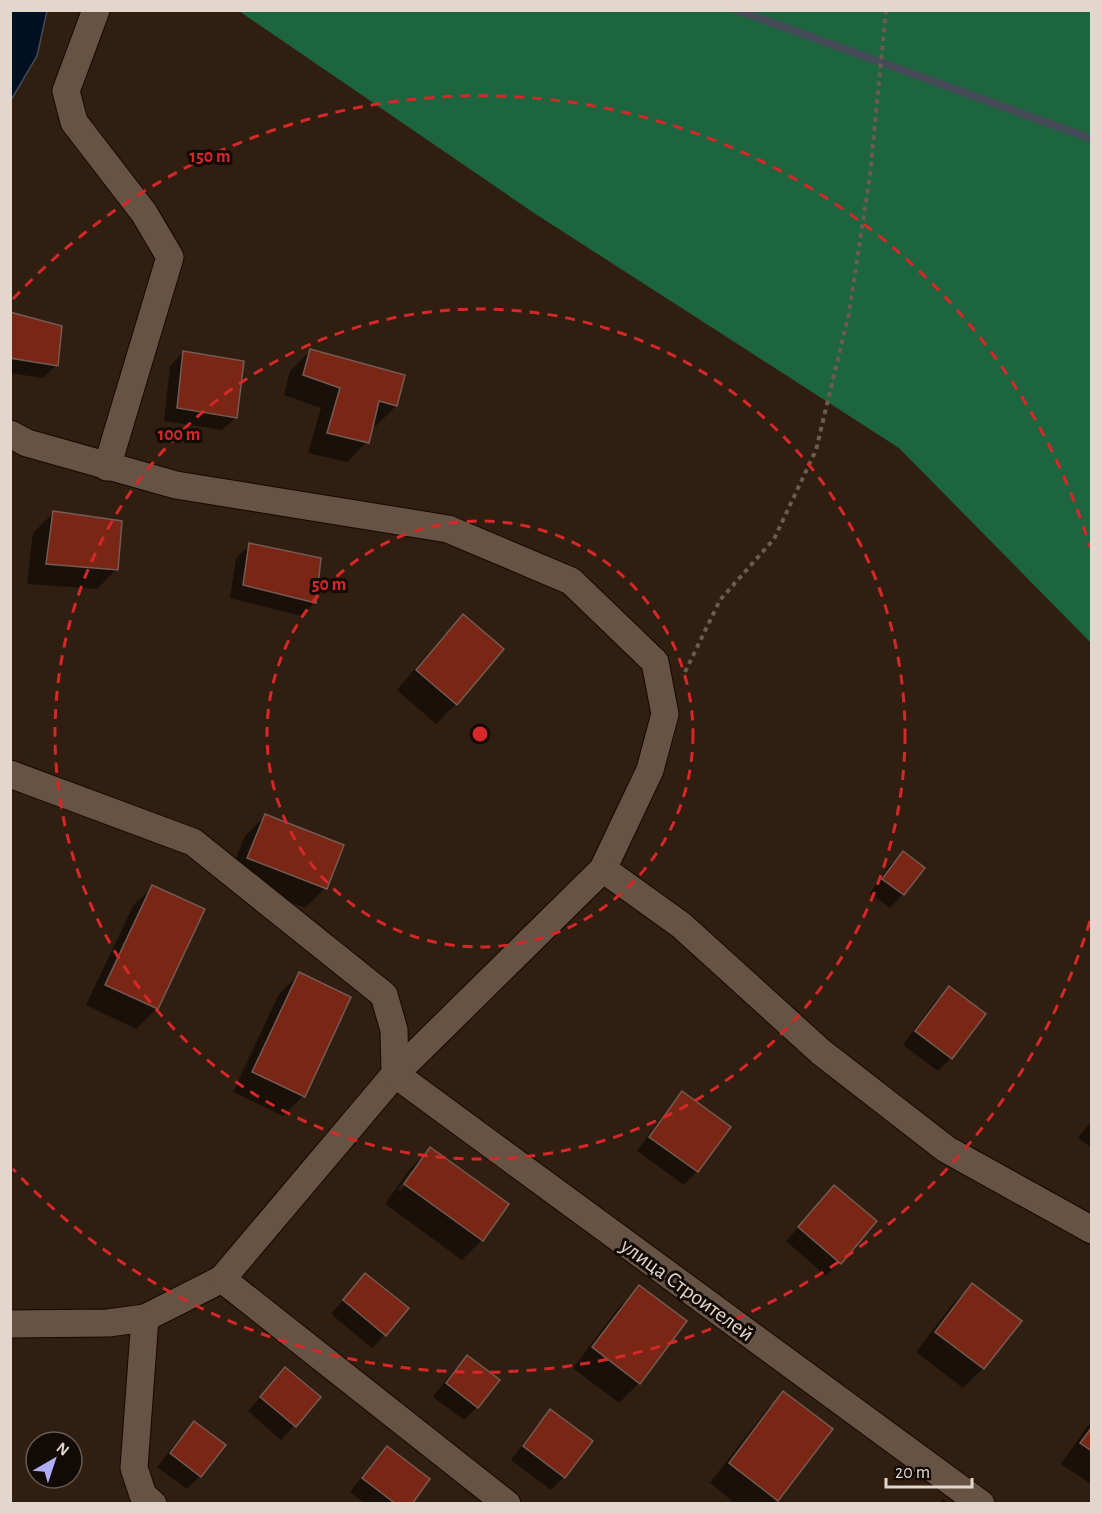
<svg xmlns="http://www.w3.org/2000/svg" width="1102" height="1514" font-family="'Alegreya Sans',sans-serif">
	<rect width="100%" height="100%" fill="#301e11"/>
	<path fill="#1c653e" d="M 239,11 L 1091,11 L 1091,643 L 899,448 L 534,213 Z"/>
	<path fill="#001023" stroke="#444b56" stroke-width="1.5" d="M 11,10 L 47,11 L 37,56 L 11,100 Z"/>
	<g fill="#0007" fill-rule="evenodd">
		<path d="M 10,314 L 56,365 L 43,378 L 10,373 Z"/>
		<path d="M 310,351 L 396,406 L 376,426 L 372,424 L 367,442 L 347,462 L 308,453 L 321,408 L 284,395 L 290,371 Z"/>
		<path d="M 183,352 L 236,417 L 222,430 L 164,421 L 170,366 Z"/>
		<path d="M 53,513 L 117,569 L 97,589 L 27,584 L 33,533 Z"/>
		<path d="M 250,545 L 315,602 L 302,616 L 230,598 L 236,558 Z"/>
		<path d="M 463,616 L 456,704 L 436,724 L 397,690 L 443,636 Z"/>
		<path d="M 265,816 L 325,888 L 305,908 L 228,878 L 245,836 Z"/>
		<path d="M 903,853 L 923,868 L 903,894 L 890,908 L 870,893 L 889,866 Z"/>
		<path d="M 153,886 L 203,910 L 156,1009 L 136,1029 L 86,1005 L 133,906 Z"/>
		<path d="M 299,974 L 303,1096 L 283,1116 L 233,1092 L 279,994 Z"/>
		<path d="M 949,988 L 951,1058 L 938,1071 L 903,1045 L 935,1001 Z"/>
		<path d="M 682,1093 L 729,1127 L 697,1171 L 684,1185 L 637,1151 L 669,1107 Z"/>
		<path d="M 1092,1120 L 1092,1148 L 1078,1138 Z"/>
		<path d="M 430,1149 L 482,1240 L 462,1260 L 385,1204 L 410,1169 ZM 412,1170 L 416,1170 L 401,1191 L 398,1189 Z"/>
		<path d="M 834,1187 L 875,1221 L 826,1276 L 786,1241 Z"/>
		<path d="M 365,1275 L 385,1335 L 372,1348 L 331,1314 Z"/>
		<path d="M 972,1285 L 983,1368 L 963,1388 L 916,1352 L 952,1305 Z"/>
		<path d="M 639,1287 L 639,1383 L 619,1403 L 573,1368 L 619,1307 Z"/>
		<path d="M 467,1357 L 477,1407 L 464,1420 L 433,1397 L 454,1370 Z"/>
		<path d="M 285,1369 L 319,1397 L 281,1440 L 248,1411 Z"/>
		<path d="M 783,1393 L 777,1500 L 773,1504 L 736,1504 L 710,1483 L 764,1413 Z"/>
		<path d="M 551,1411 L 564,1477 L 551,1490 L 511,1460 L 537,1425 Z"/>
		<path d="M 1092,1420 L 1092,1485 L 1061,1464 Z"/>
		<path d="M 194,1423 L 200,1476 L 187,1489 L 157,1467 L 181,1436 Z"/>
		<path d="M 387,1448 L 410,1504 L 365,1504 L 350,1492 L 374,1461 Z"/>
		<path d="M 943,1499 L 949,1504 L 939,1504 Z"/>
	</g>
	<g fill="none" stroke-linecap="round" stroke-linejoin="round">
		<path stroke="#444b56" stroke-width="8" d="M 737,10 L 1092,139"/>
	</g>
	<g fill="#7a2615" stroke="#755b55" stroke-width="1.5">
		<path d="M 10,312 L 62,326 L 58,366 L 10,358 Z"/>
		<path d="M 310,349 L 405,375 L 397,406 L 379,401 L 369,443 L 327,433 L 340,388 L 303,375 Z"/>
		<path d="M 183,351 L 244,361 L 237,418 L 177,408 Z"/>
		<path d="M 53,511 L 122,521 L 118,570 L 46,564 Z"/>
		<path d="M 249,543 L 321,558 L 316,603 L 243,585 Z"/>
		<path d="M 463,614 L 504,649 L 457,705 L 416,670 Z"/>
		<path d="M 265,814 L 344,845 L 327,889 L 247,858 Z"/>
		<path d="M 903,851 L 925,868 L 904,895 L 882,879 Z"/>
		<path d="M 152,885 L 205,909 L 158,1009 L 105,985 Z"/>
		<path d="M 299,972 L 351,997 L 305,1097 L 252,1072 Z"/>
		<path d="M 949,986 L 986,1014 L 952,1059 L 915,1031 Z"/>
		<path d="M 682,1091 L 731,1127 L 698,1172 L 649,1137 Z"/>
		<path d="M 430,1147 L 509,1204 L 483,1241 L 404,1184 Z"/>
		<path d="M 834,1185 L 877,1221 L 841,1264 L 798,1227 Z"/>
		<path d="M 365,1273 L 409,1308 L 386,1336 L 343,1300 Z"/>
		<path d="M 972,1283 L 1022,1321 L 984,1369 L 935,1332 Z"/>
		<path d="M 639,1285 L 687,1321 L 640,1384 L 592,1347 Z"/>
		<path d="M 467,1355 L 500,1380 L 478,1408 L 446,1383 Z"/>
		<path d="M 285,1367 L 321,1397 L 296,1427 L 260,1397 Z"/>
		<path d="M 783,1391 L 833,1429 L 778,1501 L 729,1463 Z"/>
		<path d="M 550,1409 L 593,1441 L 565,1478 L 523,1446 Z"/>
		<path d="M 194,1421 L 226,1445 L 201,1477 L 170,1453 Z"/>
		<path d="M 1092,1427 L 1092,1451 L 1080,1443 Z"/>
		<path d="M 387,1446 L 430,1479 L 412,1504 L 396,1504 L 362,1478 Z"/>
	</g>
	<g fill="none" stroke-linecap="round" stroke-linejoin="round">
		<g stroke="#170800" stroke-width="29">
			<g id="street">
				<path d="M 96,10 L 66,91 L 74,122 L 144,213 L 170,257 L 107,467"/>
				<path d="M 10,434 L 27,443 L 176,485 L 448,529 L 571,581 L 655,662 L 665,714 L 650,770 L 603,869 L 395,1074 L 222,1279 L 145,1318 L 108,1323 L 10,1324"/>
				<path d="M 10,774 L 193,842 L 384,995 L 394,1030 L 395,1074 L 981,1504"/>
				<path d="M 603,869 L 681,925 L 821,1052 L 946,1149 L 1092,1230"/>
				<path d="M 222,1279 L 507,1504"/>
				<path d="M 145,1318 L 134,1468 L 143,1495 L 153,1504"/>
			</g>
		</g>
		<path stroke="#6c5c50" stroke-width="4" stroke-dasharray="4.5 4.5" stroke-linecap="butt" d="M 685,672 L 720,600 L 774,539 L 816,450 L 849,313 L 870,175 L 886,10"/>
		<use href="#street" stroke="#675344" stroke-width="27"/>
	</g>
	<g fill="none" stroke="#d62828" stroke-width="3" stroke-dasharray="10 8">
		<circle cx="480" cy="734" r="213"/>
		<circle cx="480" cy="734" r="425"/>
		<path d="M1090 921A638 638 0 0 1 13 1169M13 299A638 638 0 0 1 1090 547"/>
	</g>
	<g text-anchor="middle" stroke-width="6" stroke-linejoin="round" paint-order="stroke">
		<g font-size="22" fill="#e2d6cd" stroke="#120a05">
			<text transform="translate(688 1289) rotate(36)" y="8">улица Строителей</text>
		</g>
	</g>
	<circle cx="480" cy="734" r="9" fill="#d62828" stroke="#120a05" stroke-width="3"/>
	<g font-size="18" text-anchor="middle" font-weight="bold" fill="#d62828" stroke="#120a05" stroke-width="6" stroke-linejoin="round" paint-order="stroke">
		<text x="210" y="162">150 m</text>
		<text x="179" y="440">100 m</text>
		<text x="329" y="590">50 m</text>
	</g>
	<rect width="1102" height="1514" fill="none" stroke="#e2d6cd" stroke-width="24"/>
	<g transform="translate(54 1460) rotate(39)"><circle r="28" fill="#120a05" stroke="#655c55" stroke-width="1.5"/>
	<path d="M0-4.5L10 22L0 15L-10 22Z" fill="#b2adf9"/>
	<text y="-9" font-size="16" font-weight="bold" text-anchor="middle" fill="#e2d6cd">N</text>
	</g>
	<path d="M886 1478v9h86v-9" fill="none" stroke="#e2d6cd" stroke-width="3"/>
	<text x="895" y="1478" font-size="18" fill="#e2d6cd" stroke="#120a05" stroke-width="4.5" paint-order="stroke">20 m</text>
</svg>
